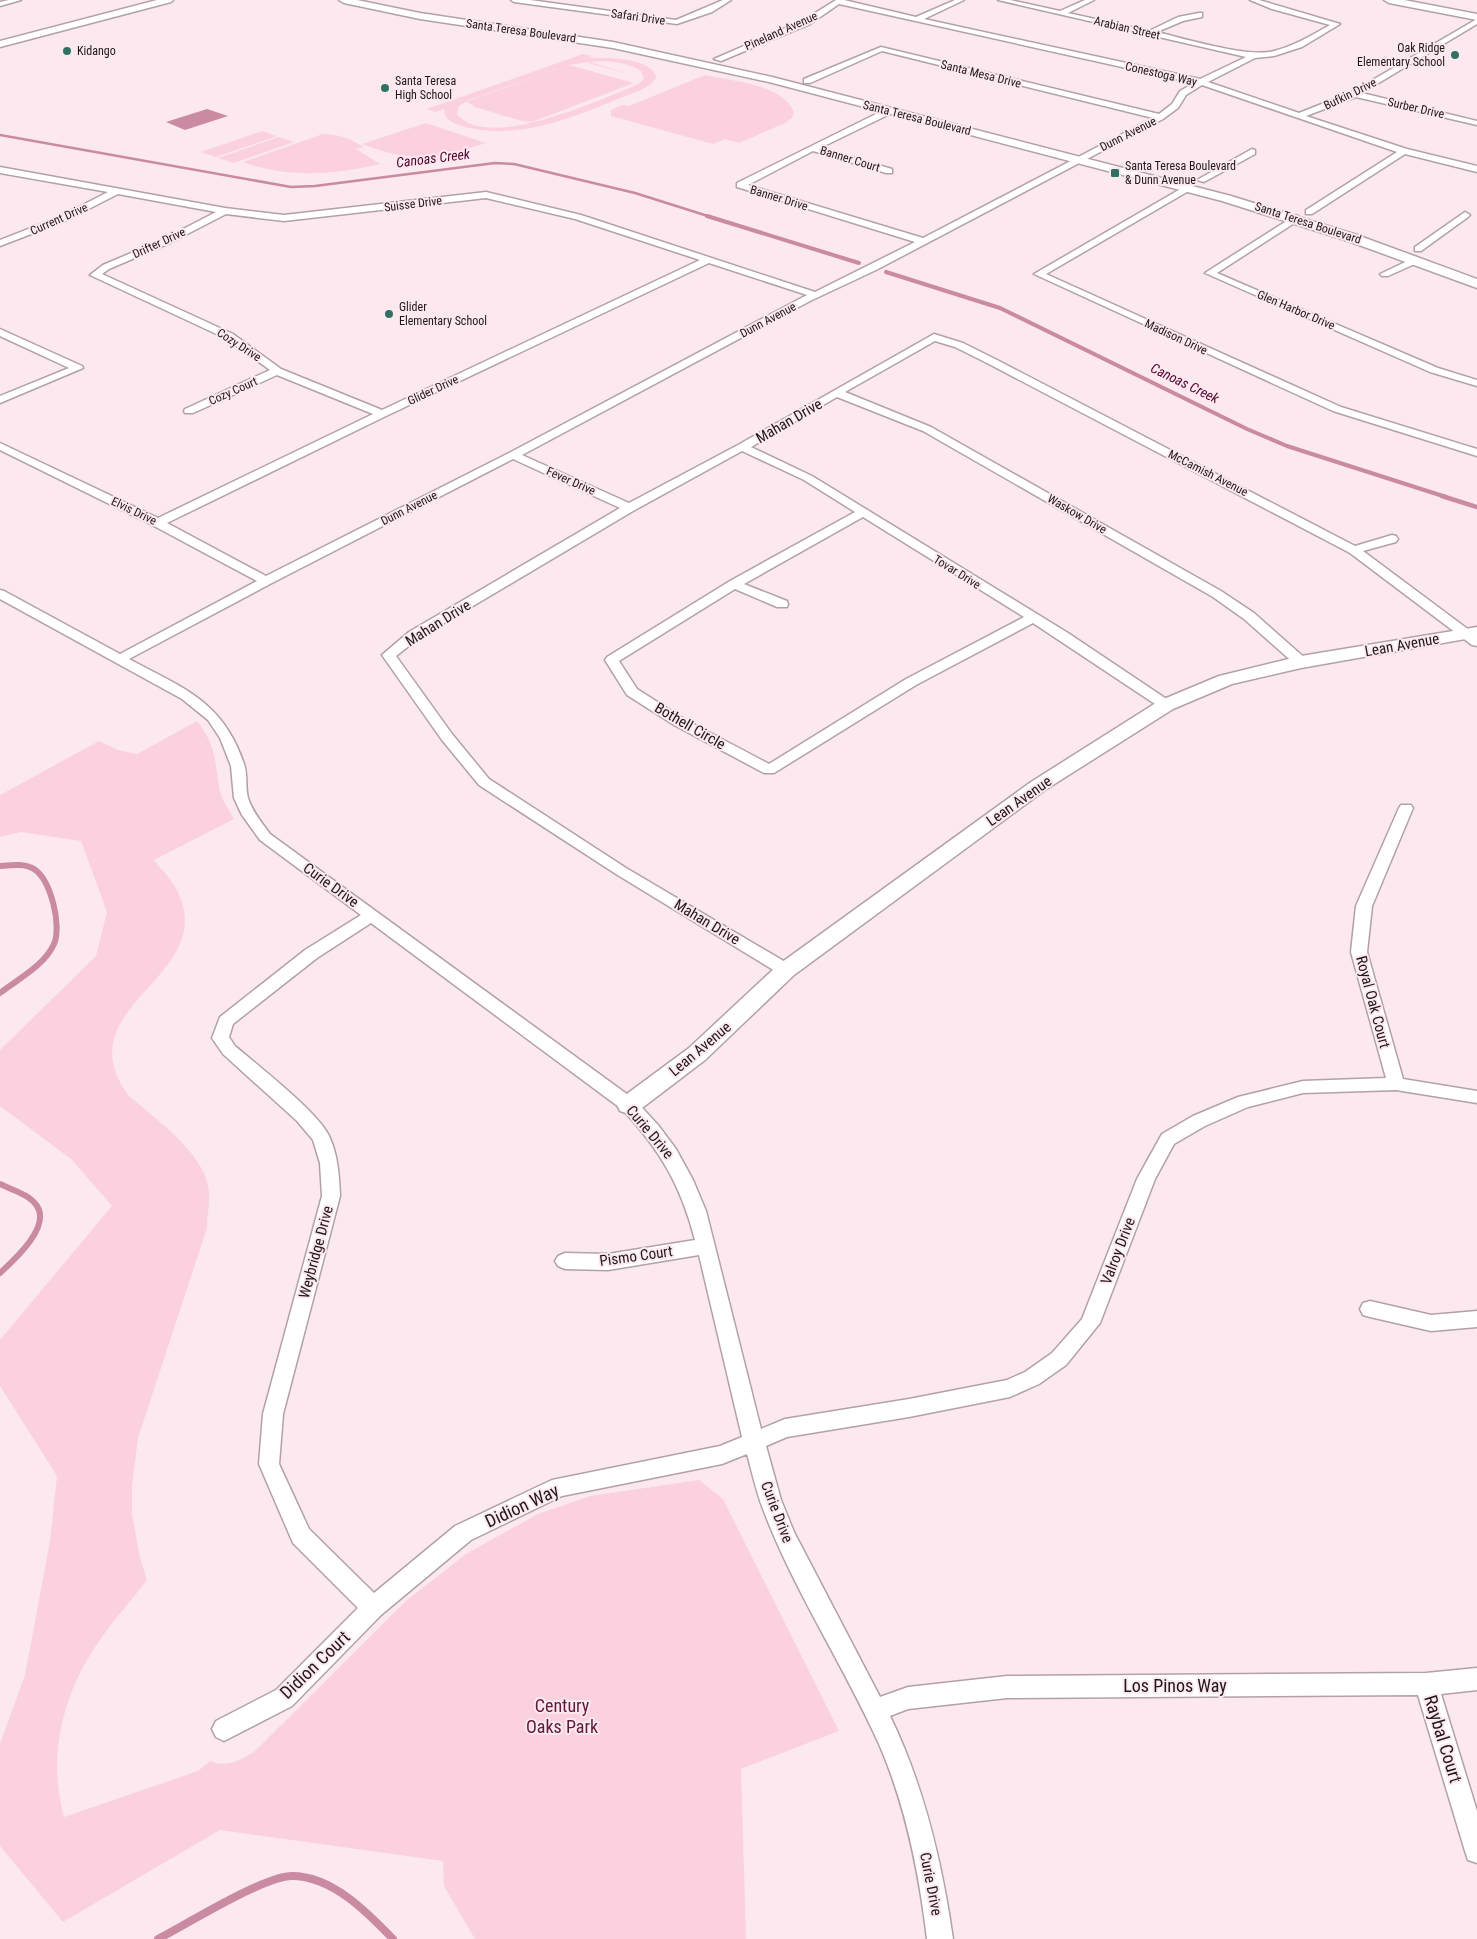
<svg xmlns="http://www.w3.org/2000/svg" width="1477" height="1939" font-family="'Roboto Condensed',sans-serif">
	<rect width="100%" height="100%" fill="#fce8ef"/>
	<g fill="#fbd1e0" fill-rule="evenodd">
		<path d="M 583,54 L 592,56 L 587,58 C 603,57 654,57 656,78 L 651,84 L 641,90 C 588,110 533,139 475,129 C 464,127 451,125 445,115 L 444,109 L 435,112 L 427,109 ZM 589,62 L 588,63 L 629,74 L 590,62 C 606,60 627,62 641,71 L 644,78 L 640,83 L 632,87 C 596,101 487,152 457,114 L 459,106 L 467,101 L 566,65 L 466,102 L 474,105 L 472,106 L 522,121 L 532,122 L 634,83 L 569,65 Z"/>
		<path d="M 705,75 C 731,81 783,84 794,112 L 792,118 L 785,123 L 739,143 L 725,139 L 713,144 L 611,116 L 611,110 L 623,105 L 629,106 Z"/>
		<path d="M 426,123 L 486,143 C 437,159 411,163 362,144 Z"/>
		<path d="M 262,131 L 277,136 L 216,157 L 201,152 Z"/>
		<path d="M 323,134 C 339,134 350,139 364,147 L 356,149 L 380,164 C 335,175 286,178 243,162 Z"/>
		<path d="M 279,137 L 294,142 L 234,163 L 218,158 Z"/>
		<path d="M 197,721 C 215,744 215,759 219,787 C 221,799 228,808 234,819 L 154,860 C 164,872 174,882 180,897 C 213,979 65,1007 128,1095 C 154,1118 208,1155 209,1193 C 210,1204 207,1216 207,1228 L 138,1438 L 132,1486 L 132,1514 L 140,1558 L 147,1580 C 132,1600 114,1619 100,1640 C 63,1692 47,1755 64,1817 L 198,1771 L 210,1761 C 227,1768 240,1761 255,1751 L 406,1601 L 466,1554 L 538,1514 L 590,1496 L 699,1480 L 723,1499 L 839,1731 L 741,1769 L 746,1939 L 475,1939 L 444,1886 L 443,1861 L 220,1830 L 63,1922 L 0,1846 L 0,1744 L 25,1675 L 50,1541 L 57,1476 L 0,1386 L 0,1340 L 112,1206 L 71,1159 L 0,1106 L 0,1050 L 96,956 L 107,912 L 81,841 L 21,832 L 0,837 L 0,795 L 99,741 L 118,750 L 137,754 Z"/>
	</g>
	<path fill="#c98aa2" d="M 207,109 L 228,116 L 185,130 L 166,122 Z"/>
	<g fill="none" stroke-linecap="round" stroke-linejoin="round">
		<path stroke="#c98aa2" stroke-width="2.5" d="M 0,135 L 291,187 L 315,186 L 495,163 L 514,164 L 635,193 L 711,217"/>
		<g stroke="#c98aa2" stroke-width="4">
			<path d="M 707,216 L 859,263"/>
			<path d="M 886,272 L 1000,308 L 1247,429 L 1287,446 L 1446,497"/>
		</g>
		<path stroke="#c98aa2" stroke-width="4.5" d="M 1442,496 L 1477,507"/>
		<g stroke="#c98aa2" stroke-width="6">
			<path d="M 0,866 C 11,865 25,863 34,869 C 51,880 62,926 54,944 C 44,966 18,979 0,993"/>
			<path d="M 0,1184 C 12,1190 29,1194 37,1206 C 51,1227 14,1260 0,1273"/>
		</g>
		<path stroke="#c98aa2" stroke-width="8" d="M 158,1939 C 187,1924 264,1876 292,1876 C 332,1876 367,1912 393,1939"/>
		<g stroke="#b3a1a7" stroke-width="3">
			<g id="street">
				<path d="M 9,0 L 21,0 L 0,6 L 0,2 Z"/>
				<path d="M 511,0 L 530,0 L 676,20 L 723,0 L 731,0 L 712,12 L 677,24 L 514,2 Z"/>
				<path d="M 836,0 L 844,0 L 916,17 L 955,0 L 964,0 L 924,19 L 1200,79 L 1246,57 L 998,0 L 1010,0 L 1060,11 L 1085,0 L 1094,0 L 1068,13 L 1149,31 L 1178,17 L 1199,13 L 1202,13 L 1202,17 L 1183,21 L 1157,32 C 1185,39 1249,58 1274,51 C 1294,46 1312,35 1330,25 L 1272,9 L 1250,0 L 1259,0 L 1340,24 L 1302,47 L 1274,56 L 1255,58 L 1208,82 L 1299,113 L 1352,92 L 1477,19 L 1477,24 L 1362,93 L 1477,121 L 1477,125 L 1356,97 L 1306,116 L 1407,149 L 1477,166 L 1477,172 L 1405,154 L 1312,214 L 1306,214 L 1306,210 L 1397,152 L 1202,85 L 1186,95 L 1178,108 L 1163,119 L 876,270 L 810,301 L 522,455 L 629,503 L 738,445 L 934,334 L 963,343 L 997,360 L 1355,546 L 1392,535 L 1396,536 L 1398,539 L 1396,542 L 1363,551 L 1477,636 L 1477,646 L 1472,645 L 1350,553 L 989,364 L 955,347 L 935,341 L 845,392 L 931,427 L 1221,591 L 1254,613 L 1306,659 L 1308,662 L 1306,665 L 1296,665 L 1244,619 L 1213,597 L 923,431 L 837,397 L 751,447 L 812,476 L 1068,633 L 1171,702 L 1173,705 L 1171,708 L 1161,708 L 1033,623 L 916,685 L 774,773 L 764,773 L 674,725 L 627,695 L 605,660 L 607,657 L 730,581 L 855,512 L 804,480 L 742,451 L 633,511 L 419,638 L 396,656 L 452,734 L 489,779 L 626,868 L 792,966 L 794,970 L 792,974 L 786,976 L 780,974 L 616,874 L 479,785 L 442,740 L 382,655 L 409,632 L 620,508 L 513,459 L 270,584 L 129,659 C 183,688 223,701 244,764 C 248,775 245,787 248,798 C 252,811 262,823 270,834 L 635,1100 L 658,1125 L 676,1149 L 693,1180 L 706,1211 L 761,1429 L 785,1419 L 909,1399 L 1007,1380 L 1025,1372 L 1052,1353 L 1082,1319 L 1137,1179 L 1162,1134 L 1193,1116 L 1238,1097 L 1303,1081 L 1386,1078 L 1351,952 L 1356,906 L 1399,808 L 1401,805 L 1411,805 L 1413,808 L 1372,906 L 1367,952 L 1403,1079 L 1477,1091 L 1477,1103 L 1396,1090 L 1303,1093 L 1248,1107 L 1205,1126 L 1174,1144 L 1155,1179 L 1100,1323 L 1066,1365 L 1039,1384 L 1010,1397 L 909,1417 L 787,1437 L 766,1446 L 781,1500 L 794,1532 L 880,1697 L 908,1687 L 1007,1676 L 1426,1673 L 1477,1668 L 1477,1690 L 1441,1694 L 1477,1811 L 1477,1863 L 1468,1860 L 1465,1851 L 1418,1695 L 1007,1698 L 908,1709 L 890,1716 C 924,1786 942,1862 953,1939 L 927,1939 C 919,1872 906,1806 879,1744 C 843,1664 794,1591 763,1509 C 756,1491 752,1472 747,1454 L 722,1464 L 562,1496 L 471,1540 L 381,1615 L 292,1706 L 224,1741 L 216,1737 L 212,1729 L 216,1721 L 276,1690 L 358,1608 L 293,1543 L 259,1464 L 263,1414 L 322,1196 L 320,1163 L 313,1140 L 297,1121 L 223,1054 L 212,1038 L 220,1017 L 305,950 L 361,915 L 260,840 L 242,815 L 234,798 L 231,766 L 220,738 L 208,720 L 182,699 L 0,599 L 0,590 L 4,591 L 120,654 L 257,581 L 154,526 L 0,450 L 0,443 L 158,518 L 373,414 L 277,375 L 193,413 L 185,413 L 184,411 L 185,409 L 270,370 L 225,338 L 90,275 L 103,265 L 164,239 L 216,212 L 118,194 L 65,221 L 0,246 L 0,240 L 59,217 L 108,192 L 0,173 L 0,167 L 225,208 L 284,215 L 486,192 L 581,215 L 815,292 L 915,242 L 737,187 L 737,183 L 886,109 L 892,109 L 892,113 L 820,148 L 892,169 L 892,173 L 886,173 L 813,151 L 748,185 L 923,238 L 1153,118 L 882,51 L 810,83 L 804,83 L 804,79 L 881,47 L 1159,114 L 1172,104 L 1180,91 L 1194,83 L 839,4 L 810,24 L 721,61 L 714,59 L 804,20 ZM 486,198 L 575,219 L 700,260 L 382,410 L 281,369 L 233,334 L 102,274 L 109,269 L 170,243 L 226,214 L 284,221 ZM 709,263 L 807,295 L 509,453 L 266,576 L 167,523 L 386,416 ZM 863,517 L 1024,617 L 906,679 L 769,764 L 684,719 L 637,689 L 619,661 L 735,589 L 777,607 L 787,607 L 788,604 L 787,601 L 744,584 ZM 371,923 L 623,1110 C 661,1151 681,1186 695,1240 L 608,1254 L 565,1253 L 558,1256 L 555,1261 L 558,1266 L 565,1269 L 608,1270 L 699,1255 L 742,1437 L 720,1446 L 552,1480 L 455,1526 L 374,1593 L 309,1529 L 279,1464 L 283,1414 L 340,1196 C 339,1175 338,1155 329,1136 C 318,1112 257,1065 235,1046 L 229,1037 L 233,1024 L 317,958 Z"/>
				<path d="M 1252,149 L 1255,150 L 1255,154 L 1204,182 L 1197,180 Z"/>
				<path d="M 1189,184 L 1192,185 L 1192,189 L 1046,274 L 1341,407 L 1477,449 L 1477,456 L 1333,411 L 1034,274 Z"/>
				<path d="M 1465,212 L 1470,215 L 1468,217 L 1421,251 L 1415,251 L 1415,247 Z"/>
				<path d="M 1296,215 L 1301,218 L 1299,220 L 1217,273 L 1438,368 L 1477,380 L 1477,386 L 1430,372 L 1205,273 Z"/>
				<path d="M 1416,257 L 1419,258 L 1419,262 L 1388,276 L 1382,276 L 1380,274 Z"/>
				<path d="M 0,329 L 82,366 L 83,368 L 0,403 L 0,396 L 69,368 L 0,336 Z"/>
				<path d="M 1370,1301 L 1431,1315 L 1477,1311 L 1477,1327 L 1431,1331 L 1370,1317 L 1363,1315 L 1360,1309 L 1363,1303 Z"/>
			</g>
		</g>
		<g stroke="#b3a1a7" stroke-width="3">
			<g id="secondary">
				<path d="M 157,0 L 173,0 L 171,2 L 0,47 L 0,41 Z"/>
				<path d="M 339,0 L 357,0 L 420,13 L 613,42 L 772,77 L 1231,196 L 1357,235 L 1477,279 L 1477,288 L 1348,241 L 1222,201 L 769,82 L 613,48 L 420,19 L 344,3 Z"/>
				<path d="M 1384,0 L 1404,0 L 1477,14 L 1477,20 L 1389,3 Z"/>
				<path d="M 1477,627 L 1477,637 L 1301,668 L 1232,684 L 1173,709 L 1045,790 L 794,975 L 705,1060 L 638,1111 L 629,1114 L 620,1111 L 617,1105 L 620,1099 L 689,1048 L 778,965 L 1031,782 L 1159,701 L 1219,676 L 1301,656 Z"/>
			</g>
		</g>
		<use href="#street" fill="#fff" fill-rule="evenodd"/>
		<use href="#secondary" fill="#fff" fill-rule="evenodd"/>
	</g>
	<g fill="#2f7162" stroke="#fce8ef" stroke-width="2">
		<circle cx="67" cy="51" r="5"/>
		<circle cx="1455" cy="55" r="5"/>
		<circle cx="385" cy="88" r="5"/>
		<rect x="1110" y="168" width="10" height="10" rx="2.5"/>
		<circle cx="389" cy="314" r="5"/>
	</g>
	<g text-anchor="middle" stroke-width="4" stroke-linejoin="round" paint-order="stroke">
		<g font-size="12" fill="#1f181a" stroke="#fce8ef">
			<text transform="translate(638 17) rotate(8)" y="4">Safari Drive</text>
			<text transform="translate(1127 28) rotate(13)" y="4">Arabian Street</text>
			<text transform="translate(521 31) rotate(8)" y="4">Santa Teresa Boulevard</text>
			<text transform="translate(781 31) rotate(-24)" y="4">Pineland Avenue</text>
			<text transform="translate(981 74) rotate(14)" y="4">Santa Mesa Drive</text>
			<text transform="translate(1161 74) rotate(13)" y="4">Conestoga Way</text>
			<text transform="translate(1350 94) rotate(-26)" y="4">Bufkin Drive</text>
			<text transform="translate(1416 108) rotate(13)" y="4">Surber Drive</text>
			<text transform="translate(917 118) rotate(14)" y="4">Santa Teresa Boulevard</text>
			<text transform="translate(1128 134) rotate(-27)" y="4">Dunn Avenue</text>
			<text transform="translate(850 159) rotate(17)" y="4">Banner Court</text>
			<text transform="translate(779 198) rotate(17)" y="4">Banner Drive</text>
			<text transform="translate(413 204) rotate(-7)" y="4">Suisse Drive</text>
			<text transform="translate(59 219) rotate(-24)" y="4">Current Drive</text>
			<text transform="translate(1308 223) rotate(18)" y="4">Santa Teresa Boulevard</text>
			<text transform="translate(159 243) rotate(-25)" y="4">Drifter Drive</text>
			<text transform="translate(1296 310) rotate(23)" y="4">Glen Harbor Drive</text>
			<text transform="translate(768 320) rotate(-28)" y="4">Dunn Avenue</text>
			<text transform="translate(1176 337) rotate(25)" y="4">Madison Drive</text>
			<text transform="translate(239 345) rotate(33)" y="4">Cozy Drive</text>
			<text transform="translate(433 390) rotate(-25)" y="4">Glider Drive</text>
			<text transform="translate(233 391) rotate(-24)" y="4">Cozy Court</text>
			<text transform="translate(1208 473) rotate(27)" y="4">McCamish Avenue</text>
			<text transform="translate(571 481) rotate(24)" y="4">Fever Drive</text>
			<text transform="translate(409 508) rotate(-27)" y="4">Dunn Avenue</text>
			<text transform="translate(134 511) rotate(26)" y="4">Elvis Drive</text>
			<text transform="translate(1077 514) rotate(30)" y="4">Waskow Drive</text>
			<text transform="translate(957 572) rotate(32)" y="4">Tovar Drive</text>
		</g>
		<g font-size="12" fill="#1f181a" stroke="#fce8ef" text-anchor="start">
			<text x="1445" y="52" text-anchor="end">Oak Ridge<tspan x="1445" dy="14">Elementary School</tspan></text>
			<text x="77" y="55">Kidango</text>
			<text x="395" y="85">Santa Teresa<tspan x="395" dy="14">High School</tspan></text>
			<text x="1125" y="170">Santa Teresa Boulevard<tspan x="1125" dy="14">&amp; Dunn Avenue</tspan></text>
			<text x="399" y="311">Glider<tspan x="399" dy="14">Elementary School</tspan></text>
		</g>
		<g font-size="14" font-style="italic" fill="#4f032c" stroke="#fce8ef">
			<text transform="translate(433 158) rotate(-7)" y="5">Canoas Creek</text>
			<text transform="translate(1185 383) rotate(26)" y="5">Canoas Creek</text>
		</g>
		<g font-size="15" fill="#1f181a" stroke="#fce8ef">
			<text transform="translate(789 421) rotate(-30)" y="5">Mahan Drive</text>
			<text transform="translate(438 623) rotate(-32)" y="5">Mahan Drive</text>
			<text transform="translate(1402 645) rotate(-10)" y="5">Lean Avenue</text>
			<text transform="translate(690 726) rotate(30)" y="5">Bothell Circle</text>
			<text transform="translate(1019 801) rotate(-35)" y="5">Lean Avenue</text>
			<text transform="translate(331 885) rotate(36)" y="5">Curie Drive</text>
			<text transform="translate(707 922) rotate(31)" y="5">Mahan Drive</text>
			<text transform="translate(1373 1002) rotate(75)" y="5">Royal Oak Court</text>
			<text transform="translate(700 1049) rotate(-40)" y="5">Lean Avenue</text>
			<text transform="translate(650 1132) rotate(50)" y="5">Curie Drive</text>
			<text transform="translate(1118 1251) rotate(-69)" y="5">Valroy Drive</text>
			<text transform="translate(316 1252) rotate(-75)" y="5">Weybridge Drive</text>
			<text transform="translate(636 1256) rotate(-8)" y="5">Pismo Court</text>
			<text transform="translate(777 1512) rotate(69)" y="5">Curie Drive</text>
			<text transform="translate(931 1884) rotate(79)" y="5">Curie Drive</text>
		</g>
		<g font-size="18" fill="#1f181a" stroke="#fce8ef">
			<text transform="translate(522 1506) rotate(-25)" y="6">Didion Way</text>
			<text transform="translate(315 1665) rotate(-44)" y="6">Didion Court</text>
			<text x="1175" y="1692">Los Pinos Way</text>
			<text transform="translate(1443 1739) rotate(73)" y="6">Raybal Court</text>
		</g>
		<g font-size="18" fill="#61173a" stroke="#fce8ef">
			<text x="562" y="1712">Century<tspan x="562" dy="21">Oaks Park</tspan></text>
		</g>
	</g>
</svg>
